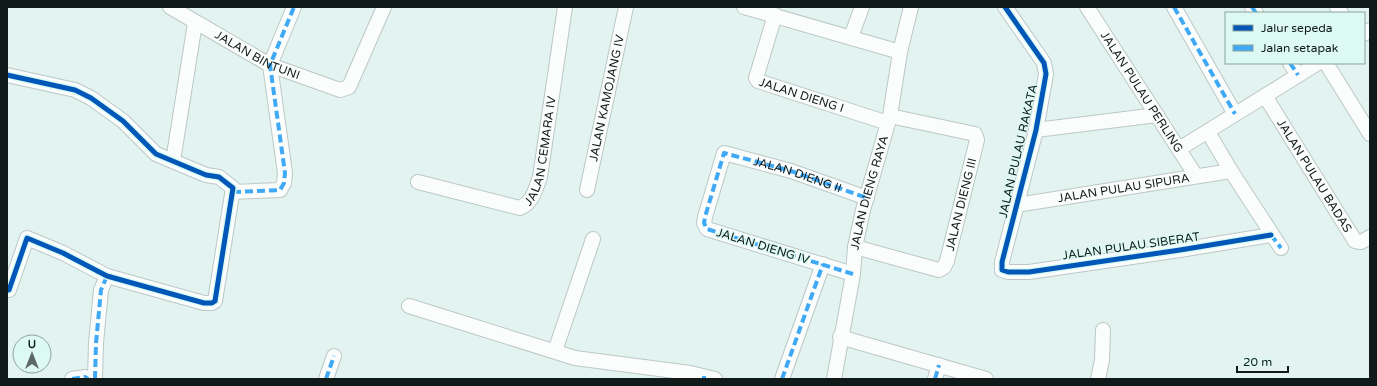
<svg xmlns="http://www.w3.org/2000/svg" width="1377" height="386" font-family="'Varela Round',sans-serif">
	<rect width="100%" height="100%" fill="#e3f3f0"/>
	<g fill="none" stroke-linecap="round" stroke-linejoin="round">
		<g stroke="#bbc8c6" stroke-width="16">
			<g id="minor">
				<path id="s1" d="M 170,7 L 270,65 L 340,90 L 349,87 L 384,7"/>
				<path d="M 744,7 L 900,52"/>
				<path d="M 1005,7 L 1044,63 L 1046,74 L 1036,130 L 1002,262 L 1002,270 L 1008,272 L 1029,272 L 1180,250 L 1271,235"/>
				<path id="s2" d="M 1087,7 L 1196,176"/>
				<path d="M 1174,7 L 1235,114"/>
				<path d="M 1252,7 L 1256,13"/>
				<path d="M 1337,7 L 1341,13"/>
				<path id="s3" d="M 775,15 L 756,78 L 758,81 L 888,123"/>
				<path d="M 1364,34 L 1370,30"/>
				<path d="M 851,37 L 862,7"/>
				<path d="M 1290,63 L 1298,75"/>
				<path d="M 1326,63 L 1370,134"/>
				<path d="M 7,75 L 75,90 L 91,98 L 123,121 L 156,154 L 206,175 L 219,177 L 233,188 L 215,301 L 212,303 L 204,303 L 107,276 L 63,253 L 27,238 L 9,290 L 7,290"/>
				<path id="s4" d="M 1265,96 L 1355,241 L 1361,242 L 1370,237"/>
				<path d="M 1036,130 L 1157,115"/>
				<path d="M 1208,132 L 1231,171 L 1281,248"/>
				<path d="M 1179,149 L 1318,63"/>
				<path d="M 173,161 L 195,23"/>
				<path id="s5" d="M 418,182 L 520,208 C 533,202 535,190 540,177 L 565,7"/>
				<path id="s6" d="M 587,190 L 626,7"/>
				<path d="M 233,192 L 280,190 L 284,183 L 285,173 L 270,65 L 294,7"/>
				<path id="s7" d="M 1016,205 L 1231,171"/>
				<path id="s8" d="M 855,247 L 939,270 L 944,267 L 947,261 L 977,140 L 975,134 L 890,116"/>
				<path d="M 853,274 L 707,229 L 704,223 L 705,217 L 724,153 L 791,171 L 867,198"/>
				<path d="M 409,306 L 575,358 L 690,373 L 715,379"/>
				<path d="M 840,337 L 986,379"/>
				<path d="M 555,351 L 593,239"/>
				<path d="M 72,379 L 85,377 L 88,379"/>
				<path d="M 95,379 L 96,343 L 101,290 L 107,276"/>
				<path d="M 326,379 L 334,356"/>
				<path d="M 782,379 L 823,264"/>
				<path id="s9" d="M 834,379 L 853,274 L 855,247 L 863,210 L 890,116 L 900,52 L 911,7"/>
				<path d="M 935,379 L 939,365"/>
				<path d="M 1098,379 L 1102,360 L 1103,330"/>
			</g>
		</g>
		<use href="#minor" stroke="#fbfdfd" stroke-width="14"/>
		<g stroke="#3fa9f5" stroke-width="4" stroke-dasharray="8 4" stroke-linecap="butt">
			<path d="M 1174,7 L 1235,114"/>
			<path d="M 1252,7 L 1256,13"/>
			<path d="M 1290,63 L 1298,75"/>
			<path d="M 233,192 L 280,190 L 284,183 L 285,173 L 270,65 L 294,7"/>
			<path d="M 1271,235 L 1281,248"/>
			<path id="s10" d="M 853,274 L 707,229 L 704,223 L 705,217 L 724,153 L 791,171 L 867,198"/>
			<path d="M 704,376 L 704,379"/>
			<path d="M 72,379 L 85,377 L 88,379"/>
			<path d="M 95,379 L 96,343 L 101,290 L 107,276"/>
			<path d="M 326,379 L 334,356"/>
			<path d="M 782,379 L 823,264"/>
			<path d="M 935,379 L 939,365"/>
		</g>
		<g stroke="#dcfaf3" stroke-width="8">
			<g id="cycleway">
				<path d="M 1005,7 L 1044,63 L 1046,74 L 1036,130 L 1002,262 L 1002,270 L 1008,272 L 1029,272 L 1180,250 L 1271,235"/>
				<path d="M 7,75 L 75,90 L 91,98 L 123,121 L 156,154 L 206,175 L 219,177 L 233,188 L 215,301 L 212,303 L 204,303 L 107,276 L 63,253 L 27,238 L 9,290 L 7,290"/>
			</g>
		</g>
		<use href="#cycleway" stroke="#0057b8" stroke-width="5"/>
	</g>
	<g text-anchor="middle" stroke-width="3" stroke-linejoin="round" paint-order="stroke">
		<g font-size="12" fill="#101b19" stroke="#dcfaf3">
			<text dy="4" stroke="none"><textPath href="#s1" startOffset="100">JALAN BINTUNI</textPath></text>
			<text dy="4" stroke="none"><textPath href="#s2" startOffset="101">JALAN PULAU PERLING</textPath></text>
			<text dy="4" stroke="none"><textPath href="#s3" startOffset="115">JALAN DIENG I</textPath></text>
			<text dy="4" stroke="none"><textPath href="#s6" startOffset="94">JALAN KAMOJANG IV</textPath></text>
			<text dy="4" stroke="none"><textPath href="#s5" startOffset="169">JALAN CEMARA IV</textPath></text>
			<text transform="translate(1018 151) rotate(-77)" y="4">JALAN PULAU RAKATA</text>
			<text dy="4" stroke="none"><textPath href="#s10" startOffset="309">JALAN DIENG II</textPath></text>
			<text dy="4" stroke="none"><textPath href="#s4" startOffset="94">JALAN PULAU BADAS</textPath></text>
			<text dy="4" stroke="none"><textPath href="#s7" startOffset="109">JALAN PULAU SIPURA</textPath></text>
			<text dy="4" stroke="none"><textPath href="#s9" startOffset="190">JALAN DIENG RAYA</textPath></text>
			<text dy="4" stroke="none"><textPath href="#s8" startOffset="158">JALAN DIENG III</textPath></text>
			<text transform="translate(763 246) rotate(17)" y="4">JALAN DIENG IV</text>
			<text transform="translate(1131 246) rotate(-8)" y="4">JALAN PULAU SIBERAT</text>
		</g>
	</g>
	<rect width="1377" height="386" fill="none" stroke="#101b19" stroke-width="16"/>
	<rect x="1225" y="12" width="140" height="52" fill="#dcfaf3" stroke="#8aa19c"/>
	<rect x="1233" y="25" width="20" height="6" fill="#0057b8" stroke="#8aa19c"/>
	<text x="1261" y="32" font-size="12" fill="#101b19">Jalur sepeda</text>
	<rect x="1233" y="45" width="20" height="6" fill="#3fa9f5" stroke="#8aa19c"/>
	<text x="1261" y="52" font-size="12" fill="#101b19">Jalan setapak</text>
	<g transform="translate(32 354)"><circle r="19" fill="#dcfaf3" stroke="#8aa19c"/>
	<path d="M0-3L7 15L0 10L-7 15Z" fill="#5a6764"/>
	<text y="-6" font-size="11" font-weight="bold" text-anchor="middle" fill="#101b19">U</text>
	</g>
	<path d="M1237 366v6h51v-6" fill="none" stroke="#101b19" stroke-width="2"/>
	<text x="1243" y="366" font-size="12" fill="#101b19" stroke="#dcfaf3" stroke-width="3" paint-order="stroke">20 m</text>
</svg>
